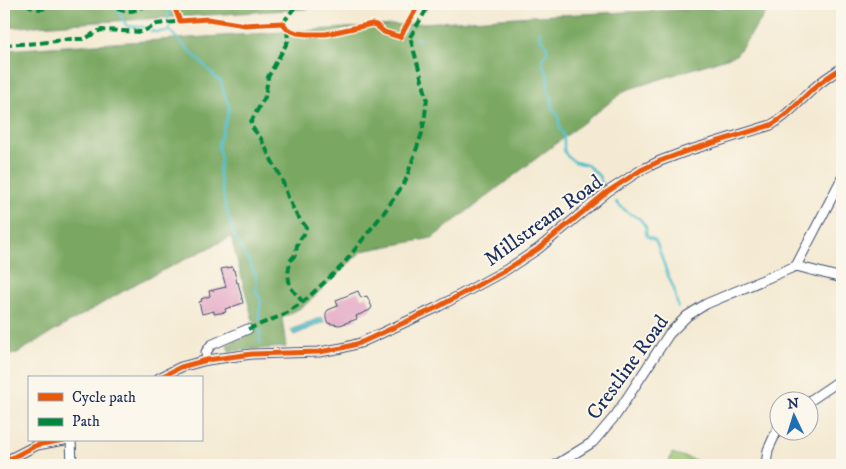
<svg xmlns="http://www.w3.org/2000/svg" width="846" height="469" font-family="'IM FELL DW Pica',serif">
	<rect width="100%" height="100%" fill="#fbf7ec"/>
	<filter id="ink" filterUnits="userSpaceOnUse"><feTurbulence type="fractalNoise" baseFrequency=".02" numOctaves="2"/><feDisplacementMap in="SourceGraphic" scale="10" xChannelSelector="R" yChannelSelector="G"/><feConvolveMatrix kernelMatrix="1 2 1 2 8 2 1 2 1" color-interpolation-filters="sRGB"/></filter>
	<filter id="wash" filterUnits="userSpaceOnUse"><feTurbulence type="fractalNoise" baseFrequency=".0096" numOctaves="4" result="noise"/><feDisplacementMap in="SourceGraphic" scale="20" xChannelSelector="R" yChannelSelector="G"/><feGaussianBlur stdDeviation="1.12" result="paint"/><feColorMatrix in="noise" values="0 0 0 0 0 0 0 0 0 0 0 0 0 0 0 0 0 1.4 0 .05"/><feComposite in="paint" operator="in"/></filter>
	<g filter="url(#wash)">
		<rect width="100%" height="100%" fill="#f4ead3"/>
		<path fill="#99c26f" stroke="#5a7866" d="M 672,453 L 698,461 L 697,465 L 668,465 Z"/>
		<g fill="#7aa862" stroke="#4a6c60">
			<path d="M 4,4 L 381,4 L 4,28 Z"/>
			<path d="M 771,6 L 736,55 L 626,90 L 432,238 L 362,251 L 304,306 L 282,318 L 286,347 L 229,351 L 227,345 L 256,332 L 231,237 L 139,282 L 17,353 L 4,357 L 4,50 L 532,16 Z"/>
		</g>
		<path fill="#50bdca" stroke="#367694" d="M 322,317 L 324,322 L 294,335 L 291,330 Z"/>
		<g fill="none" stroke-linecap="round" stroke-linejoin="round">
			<g stroke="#50bdca" stroke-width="2.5">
				<path d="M 115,4 C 116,8 124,22 127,26 L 144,27"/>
				<path d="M 168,19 L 169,4"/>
				<path d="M 402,26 L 407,31"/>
				<path d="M 169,27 L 170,31 C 185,47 202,62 216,78 L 221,81 L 224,94 L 229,106 L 228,114 L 218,145 L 221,159 L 219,172 L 226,209 L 235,237 L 253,269 L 256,276 L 257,281 L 256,292 L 261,300 L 259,315 L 260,320"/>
				<path d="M 151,31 L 155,32 L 170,31"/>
				<path d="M 540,31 L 539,36 L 547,46 L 547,53 L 542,59 L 542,63 L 548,75 L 548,86 L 549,93 L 552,98 L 552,107 L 558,116 L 560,129 L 564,136 L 564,150 L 567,156 L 575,162 L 587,165 L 594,171 L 599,176 L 603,187"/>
				<path d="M 417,38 L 419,40"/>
				<path d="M 616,202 L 627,212 L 640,219 L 646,227 L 646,234 L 648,237 L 655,240 L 657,244 L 667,273 L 674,289 L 678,307"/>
				<path d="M 260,330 L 260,343"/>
			</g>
		</g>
		<g id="blocks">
			<g fill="#e1a1c1">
				<path d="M 232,267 L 233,270 L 234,270 L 237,283 L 238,282 L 243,303 L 225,309 L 226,312 L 214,314 L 214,311 L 202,314 L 199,302 L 202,301 L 201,299 L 210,296 L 209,291 L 226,287 L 221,269 Z"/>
				<path d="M 358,291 L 361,298 L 367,296 L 372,307 L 370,310 L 356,316 L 357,319 L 340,325 L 332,324 L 328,323 L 326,319 L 326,313 L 328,310 L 338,306 L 336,300 Z"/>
			</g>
		</g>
	</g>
	<g filter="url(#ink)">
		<use href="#blocks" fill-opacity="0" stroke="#3c4b70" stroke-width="1"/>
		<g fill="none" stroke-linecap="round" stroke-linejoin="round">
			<g stroke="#3c4b70" stroke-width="11">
				<g id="street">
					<path d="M 796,266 L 842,178"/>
					<path d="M 207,360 L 206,352 L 211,345 L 248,329"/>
					<path d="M 159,378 L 181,367 L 207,360 L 252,354 L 319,352 L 342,348 L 360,343 L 436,308 L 506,270 L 538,249 L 607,192 L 641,170 L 660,161 L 687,151 L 771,125 C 788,116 799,101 813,89 C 822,81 832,74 842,68"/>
					<path d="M 808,402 L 842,379"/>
					<path d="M 71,440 L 72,465"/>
					<path d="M 4,462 L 37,445 L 64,440"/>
					<path d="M 556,465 L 593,442 L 616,415 L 669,334 L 687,316 L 706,304 L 796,266 L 842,278"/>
					<path d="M 766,465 L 768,450 L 778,428"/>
				</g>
			</g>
			<use href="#street" stroke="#fff" stroke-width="9"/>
			<g stroke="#00873e" stroke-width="4" stroke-dasharray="8 4" stroke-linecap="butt">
				<path d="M 26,4 C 37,10 43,11 54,4"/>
				<path d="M 106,4 C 124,13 131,14 148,4"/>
				<path d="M 283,23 L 297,4"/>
				<path d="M 287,29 L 288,41 L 268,77 L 265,97 L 254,116 L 251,122 L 251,126 L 260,137 L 273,163 L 281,177 L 289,200 L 296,214 L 306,227 L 304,234 L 298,242 L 295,255 L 290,261 L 288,274 L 290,287 L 303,302"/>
				<path d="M 410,37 L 428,7 L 435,6"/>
				<path d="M 4,45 L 39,43 L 71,39 L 85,39 L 96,32 L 102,30 L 142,32 L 157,24 L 184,21"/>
				<path d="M 248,329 L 283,315 L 303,302 L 342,266 L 385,211 L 405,182 L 422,133 L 425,115 L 427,98 L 410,37"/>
			</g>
			<g stroke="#fbf7ec" stroke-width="8">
				<g id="cycleway">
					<path d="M 173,4 L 180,21 L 208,19 L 245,25 L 283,23 L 287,29 L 297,33 L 307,34 L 326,34 L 372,24 L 376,25 L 384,32 L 400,37 L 419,4"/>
					<path d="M 159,378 L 181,367 L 207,360 L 252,354 L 319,352 L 342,348 L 360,343 L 436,308 L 506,270 L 538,249 L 607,192 L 641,170 L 660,161 L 687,151 L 771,125 C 788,116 799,101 813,89 C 822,81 832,74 842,68"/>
					<path d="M 4,462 L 37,445 L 64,440"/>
				</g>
			</g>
			<use href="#cycleway" stroke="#e8590c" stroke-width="5"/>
		</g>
	</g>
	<g text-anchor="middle" stroke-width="4" stroke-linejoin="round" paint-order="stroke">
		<g font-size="21" fill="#1b2f5e" stroke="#fbf7ec">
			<text transform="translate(543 220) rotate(-36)" y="7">Millstream Road</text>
			<text transform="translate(627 367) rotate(-54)" y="7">Crestline Road</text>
		</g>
	</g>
	<rect width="846" height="469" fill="none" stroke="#fbf7ec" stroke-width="20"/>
	<rect x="28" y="376" width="175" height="65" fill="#fbf7ec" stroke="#a1a7b3"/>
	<rect x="38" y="393" width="25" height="8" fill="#e8590c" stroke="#a1a7b3"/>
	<text x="72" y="402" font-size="15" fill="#1b2f5e">Cycle path</text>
	<rect x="38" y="418" width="25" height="8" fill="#00873e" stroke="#a1a7b3"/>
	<text x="72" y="426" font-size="15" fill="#1b2f5e">Path</text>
	<g transform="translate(794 416) rotate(356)"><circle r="24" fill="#fbf7ec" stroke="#a1a7b3"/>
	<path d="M0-4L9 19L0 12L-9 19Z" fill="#1f6fb2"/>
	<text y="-8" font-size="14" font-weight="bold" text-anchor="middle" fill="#1b2f5e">N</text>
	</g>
</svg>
